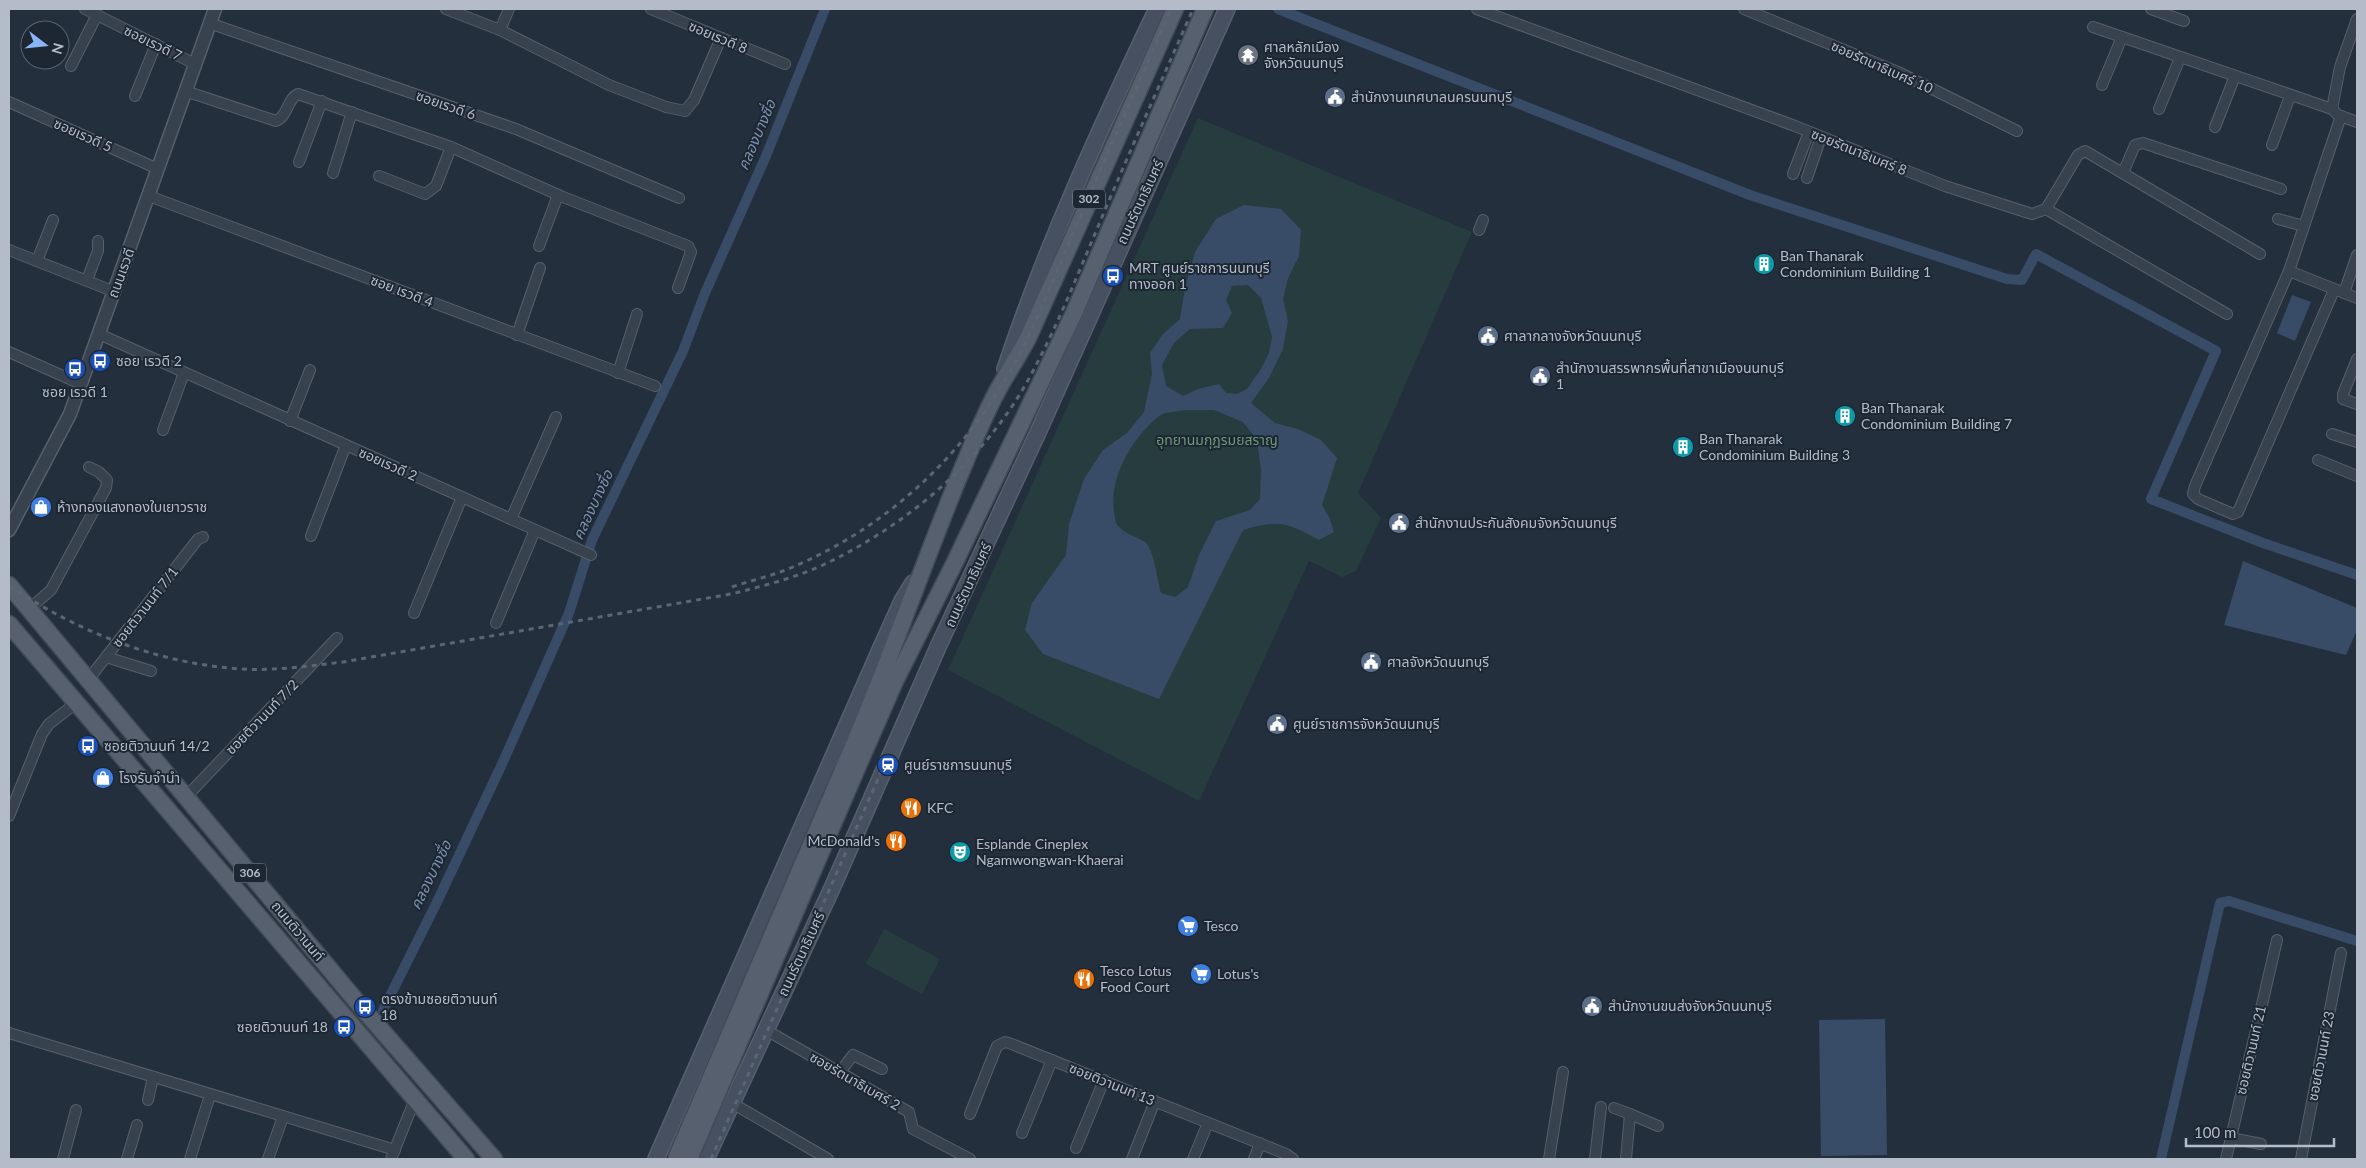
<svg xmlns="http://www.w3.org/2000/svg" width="2366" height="1168" font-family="Lato,'Noto Sans Thai',sans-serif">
	<rect width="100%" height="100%" fill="#242f3e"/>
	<g fill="#263c3f">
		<path d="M 1198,118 L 1472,232 L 1358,493 L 1381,518 L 1356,571 L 1342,577 L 1309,561 L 1199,801 L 948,670 Z"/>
		<path d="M 884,929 L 940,959 L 922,994 L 866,964 Z"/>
	</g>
	<g fill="#394c67" fill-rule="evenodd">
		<path d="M 1244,205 L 1281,209 L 1301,230 L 1299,256 L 1288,278 L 1283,299 L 1288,321 L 1283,349 L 1269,378 L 1251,403 L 1275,423 L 1298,429 L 1321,440 L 1337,458 L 1322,505 L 1329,517 L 1334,532 L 1319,540 C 1288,523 1278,519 1243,530 L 1159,699 L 1043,654 L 1025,630 L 1032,603 L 1066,555 L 1069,524 L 1084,479 L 1103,450 L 1127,433 L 1144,412 L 1152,374 L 1150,353 L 1163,334 L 1180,319 L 1185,288 L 1195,252 L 1216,219 ZM 1248,285 L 1261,298 L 1272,337 L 1269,353 L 1261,369 L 1247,389 L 1237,394 L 1226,393 L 1219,384 L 1198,389 L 1183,396 L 1166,386 L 1162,365 L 1174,343 L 1190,329 L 1223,328 L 1232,313 L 1226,300 L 1232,286 ZM 1185,410 L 1214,410 L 1243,422 L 1257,440 L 1261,470 L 1260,499 L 1250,510 L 1216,521 L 1199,555 L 1188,587 L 1175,597 L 1161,593 C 1157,580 1154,549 1145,542 C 1136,536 1123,534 1116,523 C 1115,521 1115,515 1114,512 C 1109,477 1132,438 1159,416 C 1165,411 1178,412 1185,410 Z"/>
		<path d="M 2292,295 L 2311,302 L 2295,341 L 2277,333 Z"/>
		<path d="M 2243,561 L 2357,608 L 2357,630 L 2346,655 L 2224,625 Z"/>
		<path d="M 1885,1019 L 1887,1155 L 1821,1156 L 1819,1020 Z"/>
	</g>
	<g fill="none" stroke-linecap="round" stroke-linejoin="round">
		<g stroke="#394c67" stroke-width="10">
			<path d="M 1278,9 L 1750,195 L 2007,279 L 2022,280 L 2036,254 L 2216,351 L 2151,499 L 2263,543 L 2357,575"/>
			<path d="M 383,1010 L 437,902 L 502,764 L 569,613 L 592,540 L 683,351 L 705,293 L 766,156 L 825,9"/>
			<path d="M 2161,1159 L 2220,903 L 2229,901 L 2357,941"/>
		</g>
		<g stroke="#565f6c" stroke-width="12">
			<g id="minor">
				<path d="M 85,9 L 195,64"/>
				<path d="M 446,9 L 500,30 L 609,85 L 666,107 L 685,111 L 694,100 L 721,38"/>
				<path d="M 651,9 L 785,64"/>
				<path d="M 1477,9 L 1795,126 L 1945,186 L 2032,214 L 2046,209 L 2227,314"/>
				<path d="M 1744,9 L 1898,72 L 2017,131"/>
				<path d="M 2151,9 L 2184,21"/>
				<path d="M 209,23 L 516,129 L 679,198"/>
				<path d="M 2093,27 L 2332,109 L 2338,115 L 2357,122"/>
				<path d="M 500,30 L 509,9"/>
				<path d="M 71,66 L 97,15"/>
				<path d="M 2102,85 L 2122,37"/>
				<path d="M 185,91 L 276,121 C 288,116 287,99 298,94 L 451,147 L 563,197 L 688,246 L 691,252 L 678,288"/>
				<path d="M 135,96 L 156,44"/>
				<path d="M 9,102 L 158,169"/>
				<path d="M 2159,109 L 2180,58"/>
				<path d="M 2332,109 L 2340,67 L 2357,19"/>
				<path d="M 2215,127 L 2235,76"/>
				<path d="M 2272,145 L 2290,96"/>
				<path d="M 299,162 L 322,101"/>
				<path d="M 333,173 L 352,112"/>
				<path d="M 2123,173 L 2135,145 L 2143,143 L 2281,189"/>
				<path d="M 1793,174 L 1809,132"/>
				<path d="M 379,176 L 425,194 L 436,186 L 451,147"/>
				<path d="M 1807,178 L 1821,137"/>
				<path d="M 149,196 L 655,386"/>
				<path d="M 2046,209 L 2078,155 L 2085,151 L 2260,254"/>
				<path d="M 2278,219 L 2304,226"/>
				<path d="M 1479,230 L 1483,220"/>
				<path d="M 539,246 L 558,195"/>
				<path d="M 9,250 L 115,292"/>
				<path d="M 37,261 L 53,220"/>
				<path d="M 2289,271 L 2357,298"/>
				<path d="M 87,280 L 98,251 L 98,241"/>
				<path d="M 2334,290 L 2238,512 L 2233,514 L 2198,499 L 2193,494 L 2195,486 L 2289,271 L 2341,116"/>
				<path d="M 2344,293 L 2357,255"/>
				<path d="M 99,334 L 591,555"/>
				<path d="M 517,335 L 540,268"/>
				<path d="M 9,352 L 81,384"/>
				<path d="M 2357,359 L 2343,394 L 2343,399 L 2357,404"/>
				<path d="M 618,373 L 637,314"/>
				<path d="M 290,421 L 310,370"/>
				<path d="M 163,430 L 184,373"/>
				<path d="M 2332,434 L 2357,442"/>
				<path d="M 2318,460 L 2357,476"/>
				<path d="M 511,519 L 556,417"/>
				<path d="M 311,536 L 346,445"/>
				<path d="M 29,609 L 51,590 L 106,488 L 107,480 L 99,472 L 89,467"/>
				<path d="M 414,613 L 462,497"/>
				<path d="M 496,623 L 535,530"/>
				<path d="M 106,657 L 151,671"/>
				<path d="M 88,680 L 198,539 L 203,537"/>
				<path d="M 186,797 L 337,638"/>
				<path d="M 9,816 L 42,734 L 49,724 L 76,703"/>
				<path d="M 766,1030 L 909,1112 L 913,1129 L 970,1159"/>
				<path d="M 9,1033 L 395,1150"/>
				<path d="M 840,1072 L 853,1055 L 882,1069"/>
				<path d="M 148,1100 L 153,1077"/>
				<path d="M 732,1103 L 828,1159"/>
				<path d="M 1614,1108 L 1630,1114"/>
				<path d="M 970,1114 L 997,1046 L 1005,1042 L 1009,1043 L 1286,1154 L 1293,1159"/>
				<path d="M 1022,1133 L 1052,1060"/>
				<path d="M 2231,1138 L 2261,1144"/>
				<path d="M 1076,1148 L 1104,1080"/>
				<path d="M 63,1159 L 76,1110"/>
				<path d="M 127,1159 L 137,1125"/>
				<path d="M 190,1159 L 210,1095"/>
				<path d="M 268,1159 L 283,1117"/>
				<path d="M 391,1159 L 415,1099"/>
				<path d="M 1132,1159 L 1155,1101"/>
				<path d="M 1193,1159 L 1208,1123"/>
				<path d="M 1254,1159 L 1260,1143"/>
				<path d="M 1549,1159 L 1563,1072"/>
				<path d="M 1595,1159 L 1601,1107"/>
				<path d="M 1626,1159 L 1630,1114 L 1658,1126"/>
				<path d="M 2226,1159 L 2277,940"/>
				<path d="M 2301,1159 L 2341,953"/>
			</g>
		</g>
		<g stroke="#565f6c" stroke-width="15">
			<path id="tertiary" d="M 9,530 L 70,414 L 215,9"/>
		</g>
		<g stroke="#565f6c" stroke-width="18">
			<g id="secondary">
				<path d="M 1005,369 C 1046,246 1101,126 1157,9"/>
				<path d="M 656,1159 L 880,650 L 902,601 L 913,583"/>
				<path d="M 706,1159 L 833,886 L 938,647 L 1040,428 L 1227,9"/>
			</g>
		</g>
		<g stroke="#414a57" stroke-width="19">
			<g id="primary">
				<path d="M 9,585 L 363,1009 L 494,1159"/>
				<path d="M 9,624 L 466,1159"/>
				<path d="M 843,770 C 887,671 921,568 963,467 C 974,441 985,413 999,388 C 1009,370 1020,354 1029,336 L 1175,9"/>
				<path d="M 854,775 L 895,681 L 955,562 L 1074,313 L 1205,9"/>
			</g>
		</g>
		<use href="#minor" stroke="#38414e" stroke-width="10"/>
		<use href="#tertiary" stroke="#38414e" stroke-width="12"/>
		<use href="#secondary" stroke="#465061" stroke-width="15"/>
		<use href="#primary" stroke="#56606e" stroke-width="16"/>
		<g stroke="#5a6575" stroke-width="3" stroke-dasharray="5 5" stroke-linecap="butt">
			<path d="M 9,586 C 79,632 156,663 240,669 C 275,671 309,666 343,662 L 731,594 C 763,586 795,578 825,564 C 911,523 990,455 1034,369 C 1058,324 1077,276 1097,229 C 1128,155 1161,82 1193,9"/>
			<path d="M 732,587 C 749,581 767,577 783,571 C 884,531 965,456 1016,361 C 1040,316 1058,268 1078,222 C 1109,150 1140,80 1171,9"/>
			<path d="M 711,1159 L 885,763"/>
		</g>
		<g stroke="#414a57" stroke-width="19" stroke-linecap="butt">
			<g id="primary-bridge">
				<path d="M 676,1159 L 843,770"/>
				<path d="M 689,1159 L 854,775"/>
			</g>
		</g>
		<use href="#primary-bridge" stroke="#56606e" stroke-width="16"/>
	</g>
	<defs>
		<g id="temple-disc" transform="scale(1.125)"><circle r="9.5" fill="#6b7280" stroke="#1d2633"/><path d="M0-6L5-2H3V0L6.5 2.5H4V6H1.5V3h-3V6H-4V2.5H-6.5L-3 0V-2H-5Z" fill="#fff"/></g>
		<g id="civic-disc" transform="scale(1.125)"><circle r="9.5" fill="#5c6f8a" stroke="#1d2633"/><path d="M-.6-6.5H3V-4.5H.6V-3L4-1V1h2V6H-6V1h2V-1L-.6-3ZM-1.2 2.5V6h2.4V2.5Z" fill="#fff"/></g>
		<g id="building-disc" transform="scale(1.125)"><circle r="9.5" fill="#0f9aa8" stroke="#1d2633"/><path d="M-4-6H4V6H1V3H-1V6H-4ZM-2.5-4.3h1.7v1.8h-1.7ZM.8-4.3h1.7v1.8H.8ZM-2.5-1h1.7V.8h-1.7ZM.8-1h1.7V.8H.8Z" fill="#fff"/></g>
		<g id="bus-disc" transform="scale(1.125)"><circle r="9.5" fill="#1a4fb4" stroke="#1d2633"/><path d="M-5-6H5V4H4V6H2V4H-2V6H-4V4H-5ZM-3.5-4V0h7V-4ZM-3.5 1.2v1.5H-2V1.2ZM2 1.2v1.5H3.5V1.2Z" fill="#fff"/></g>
		<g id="shop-disc" transform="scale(1.125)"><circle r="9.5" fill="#3f7fe0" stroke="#1d2633"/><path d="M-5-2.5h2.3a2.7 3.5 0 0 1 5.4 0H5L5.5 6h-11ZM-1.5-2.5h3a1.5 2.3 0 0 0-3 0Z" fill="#fff"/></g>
		<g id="station-disc" transform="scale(1.125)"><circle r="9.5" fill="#1a4fb4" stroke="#1d2633"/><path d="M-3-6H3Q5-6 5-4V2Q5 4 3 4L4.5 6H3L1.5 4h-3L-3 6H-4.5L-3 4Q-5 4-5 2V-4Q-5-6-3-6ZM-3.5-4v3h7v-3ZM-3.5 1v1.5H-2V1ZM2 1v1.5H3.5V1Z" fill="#fff"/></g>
		<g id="restaurant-disc" transform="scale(1.125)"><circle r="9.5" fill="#e8710a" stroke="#1d2633"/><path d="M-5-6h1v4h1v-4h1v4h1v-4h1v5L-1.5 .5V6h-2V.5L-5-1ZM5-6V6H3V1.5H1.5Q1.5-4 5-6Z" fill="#fff"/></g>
		<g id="theatre-disc" transform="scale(1.125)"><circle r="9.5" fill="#0f9aa8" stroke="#1d2633"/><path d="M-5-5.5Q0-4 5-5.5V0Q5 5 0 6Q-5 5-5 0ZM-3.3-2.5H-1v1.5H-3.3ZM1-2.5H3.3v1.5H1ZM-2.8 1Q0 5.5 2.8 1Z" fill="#fff"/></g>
		<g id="supermarket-disc" transform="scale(1.125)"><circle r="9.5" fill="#3f7fe0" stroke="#1d2633"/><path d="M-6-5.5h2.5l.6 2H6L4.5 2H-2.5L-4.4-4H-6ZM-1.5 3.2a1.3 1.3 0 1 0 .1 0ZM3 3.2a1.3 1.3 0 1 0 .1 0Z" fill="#fff"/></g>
	</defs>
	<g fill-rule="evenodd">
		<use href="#temple-disc" x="1248" y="55"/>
		<use href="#civic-disc" x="1335" y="97"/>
		<use href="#building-disc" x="1764" y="264"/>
		<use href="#bus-disc" x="1113" y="276"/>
		<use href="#civic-disc" x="1488" y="336"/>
		<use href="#bus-disc" x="100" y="361"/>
		<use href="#bus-disc" x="75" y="369"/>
		<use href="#civic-disc" x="1540" y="376"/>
		<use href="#building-disc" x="1845" y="416"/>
		<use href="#building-disc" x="1683" y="447"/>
		<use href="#shop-disc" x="41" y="507"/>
		<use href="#civic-disc" x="1399" y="523"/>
		<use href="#civic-disc" x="1371" y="662"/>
		<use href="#civic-disc" x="1277" y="724"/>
		<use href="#bus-disc" x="88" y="746"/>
		<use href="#station-disc" x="888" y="765"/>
		<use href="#shop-disc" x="103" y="778"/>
		<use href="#restaurant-disc" x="911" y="808"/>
		<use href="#restaurant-disc" x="896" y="841"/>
		<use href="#theatre-disc" x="960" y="852"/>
		<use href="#supermarket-disc" x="1188" y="926"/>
		<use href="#supermarket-disc" x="1201" y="974"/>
		<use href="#restaurant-disc" x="1084" y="979"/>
		<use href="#civic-disc" x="1592" y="1006"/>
		<use href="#bus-disc" x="365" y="1007"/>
		<use href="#bus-disc" x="344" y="1027"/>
	</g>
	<g text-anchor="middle" stroke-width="4" stroke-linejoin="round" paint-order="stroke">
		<g fill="#1d2633" stroke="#878f9c" stroke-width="1">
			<rect x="1073" y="189.5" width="32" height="19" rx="4"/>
			<rect x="234" y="863.5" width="32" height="19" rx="4"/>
		</g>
		<g font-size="12" font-weight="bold" fill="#b4bcc9">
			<text x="1089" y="203">302</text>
			<text x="250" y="877">306</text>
		</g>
		<g font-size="14" fill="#b4bcc9" stroke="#1d2633">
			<text transform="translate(718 37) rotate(23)" y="5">ซอยเรวดี 8</text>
			<text transform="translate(153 43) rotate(26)" y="5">ซอยเรวดี 7</text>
			<text transform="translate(1882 67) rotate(24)" y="5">ซอยรัตนาธิเบศร์ 10</text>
			<text transform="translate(446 105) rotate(19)" y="5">ซอยเรวดี 6</text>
			<text transform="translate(83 135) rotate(24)" y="5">ซอยเรวดี 5</text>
			<text transform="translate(1859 152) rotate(22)" y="5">ซอยรัตนาธิเบศร์ 8</text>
			<text transform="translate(1140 202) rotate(-65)" y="5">ถนนรัตนาธิเบศร์</text>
			<text transform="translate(121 273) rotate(-70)" y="5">ถนนเรวดี</text>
			<text transform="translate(402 291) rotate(21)" y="5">ซอย เรวดี 4</text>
			<text transform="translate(388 464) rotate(24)" y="5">ซอยเรวดี 2</text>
			<text transform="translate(968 585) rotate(-65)" y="5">ถนนรัตนาธิเบศร์</text>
			<text transform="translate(145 607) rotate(-52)" y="5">ซอยติวานนท์ 7/1</text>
			<text transform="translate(262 717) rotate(-46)" y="5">ซอยติวานนท์ 7/2</text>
			<text transform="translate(298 931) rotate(50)" y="5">ถนนติวานนท์</text>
			<text transform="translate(801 954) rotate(-65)" y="5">ถนนรัตนาธิเบศร์</text>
			<text transform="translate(2251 1050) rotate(-77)" y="5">ซอยติวานนท์ 21</text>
			<text transform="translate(2321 1056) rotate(-79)" y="5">ซอยติวานนท์ 23</text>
			<text transform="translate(855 1081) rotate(30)" y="5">ซอยรัตนาธิเบศร์ 2</text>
			<text transform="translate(1112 1084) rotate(22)" y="5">ซอยติวานนท์ 13</text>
		</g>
		<g font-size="14" fill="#b4bcc9" stroke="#1d2633" text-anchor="start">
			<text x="1264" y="52">ศาลหลักเมือง<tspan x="1264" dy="16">จังหวัดนนทบุรี</tspan></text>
			<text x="1351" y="102">สำนักงานเทศบาลนครนนทบุรี</text>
			<text x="1780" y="261">Ban Thanarak<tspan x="1780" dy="16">Condominium Building 1</tspan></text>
			<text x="1129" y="273">MRT ศูนย์ราชการนนทบุรี<tspan x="1129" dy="16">ทางออก 1</tspan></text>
			<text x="1504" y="341">ศาลากลางจังหวัดนนทบุรี</text>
			<text x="116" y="366">ซอย เรวดี 2</text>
			<text x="1556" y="373">สำนักงานสรรพากรพื้นที่สาขาเมืองนนทบุรี<tspan x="1556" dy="16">1</tspan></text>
			<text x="75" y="397" text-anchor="middle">ซอย เรวดี 1</text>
			<text x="1861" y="413">Ban Thanarak<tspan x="1861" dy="16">Condominium Building 7</tspan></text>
			<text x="1699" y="444">Ban Thanarak<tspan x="1699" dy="16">Condominium Building 3</tspan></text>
			<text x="57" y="512">ห้างทองแสงทองใบเยาวราช</text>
			<text x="1415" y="528">สำนักงานประกันสังคมจังหวัดนนทบุรี</text>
			<text x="1387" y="667">ศาลจังหวัดนนทบุรี</text>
			<text x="1293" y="729">ศูนย์ราชการจังหวัดนนทบุรี</text>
			<text x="104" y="751">ซอยติวานนท์ 14/2</text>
			<text x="904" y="770">ศูนย์ราชการนนทบุรี</text>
			<text x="119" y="783">โรงรับจำนำ</text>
			<text x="927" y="813">KFC</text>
			<text x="880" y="846" text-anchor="end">McDonald's</text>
			<text x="976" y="849">Esplande Cineplex<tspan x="976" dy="16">Ngamwongwan-Khaerai</tspan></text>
			<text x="1204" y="931">Tesco</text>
			<text x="1100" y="976">Tesco Lotus<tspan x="1100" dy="16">Food Court</tspan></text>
			<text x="1217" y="979">Lotus's</text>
			<text x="381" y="1004">ตรงข้ามซอยติวานนท์<tspan x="381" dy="16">18</tspan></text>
			<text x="1608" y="1011">สำนักงานขนส่งจังหวัดนนทบุรี</text>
			<text x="328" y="1032" text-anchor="end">ซอยติวานนท์ 18</text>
		</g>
		<g font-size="14" fill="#6b9a76" stroke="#1d2633">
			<text x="1217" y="445">อุทยานมกุฎรมยสราญ</text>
		</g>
		<g font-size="15" font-style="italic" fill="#7c92b1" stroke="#1d2633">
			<text transform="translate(757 135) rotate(-67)" y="5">คลองบางซื่อ</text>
			<text transform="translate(593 505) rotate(-65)" y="5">คลองบางซื่อ</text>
			<text transform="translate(431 875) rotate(-64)" y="5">คลองบางซื่อ</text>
		</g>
	</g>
	<rect width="2366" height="1168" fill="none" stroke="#b4bcc9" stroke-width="20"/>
	<g transform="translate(45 45) rotate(106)"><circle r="24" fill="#1d2633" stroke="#59626f"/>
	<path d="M0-4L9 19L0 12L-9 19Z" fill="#8ab4f8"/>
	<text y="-8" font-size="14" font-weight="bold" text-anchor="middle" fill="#b4bcc9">N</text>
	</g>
	<path d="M2186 1138v8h148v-8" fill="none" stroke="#b4bcc9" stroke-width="2.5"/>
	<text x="2194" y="1138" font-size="15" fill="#b4bcc9" stroke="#1d2633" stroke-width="4" paint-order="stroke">100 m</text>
</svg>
